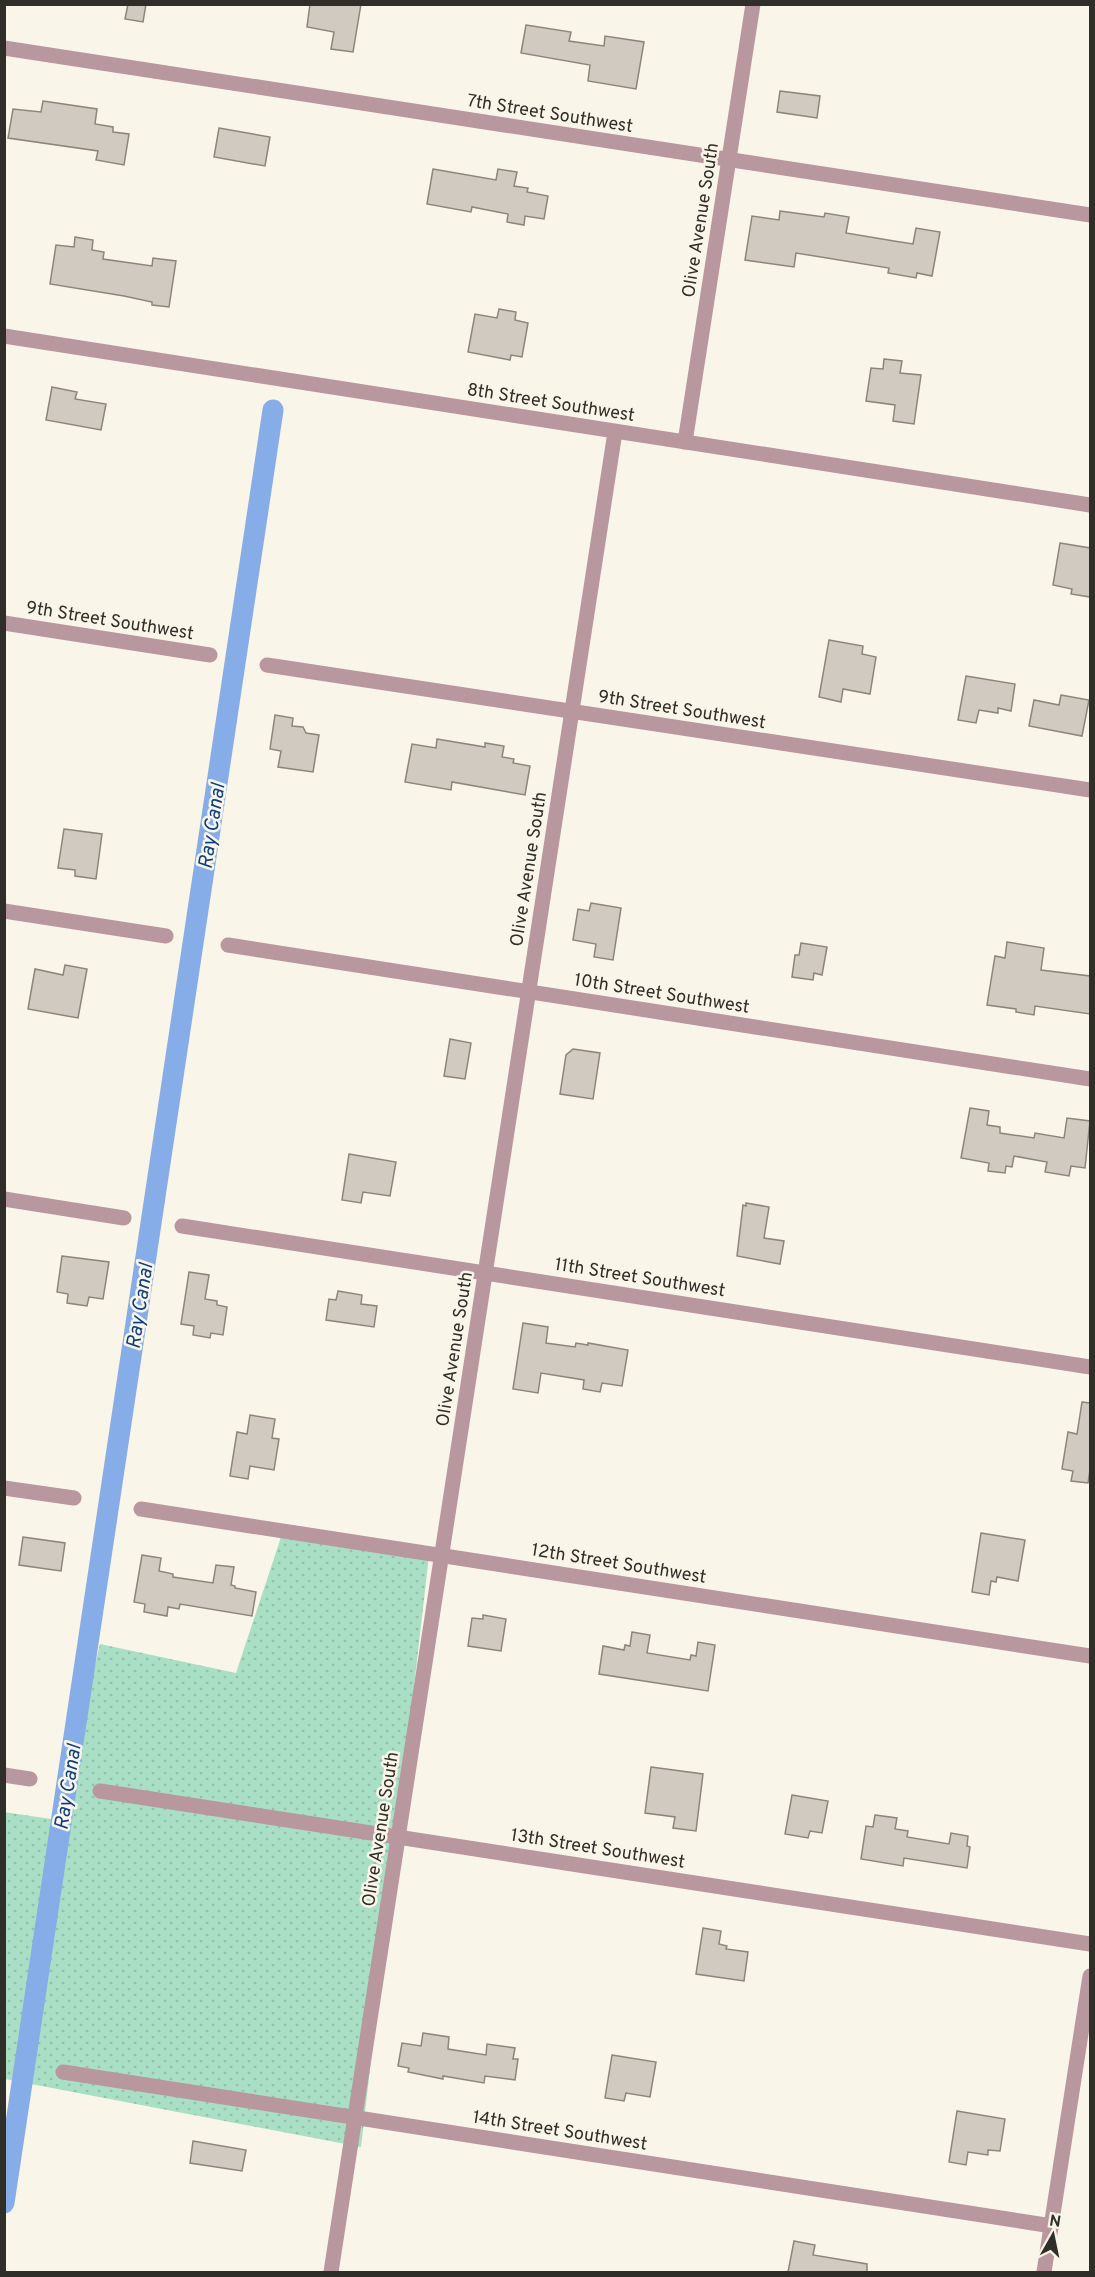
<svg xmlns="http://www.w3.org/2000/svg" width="1095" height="2277" font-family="Overpass,sans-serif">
	<defs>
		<pattern id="grass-dots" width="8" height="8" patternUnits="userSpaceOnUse" patternTransform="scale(1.5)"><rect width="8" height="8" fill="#a9dfc4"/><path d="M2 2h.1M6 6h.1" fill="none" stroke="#92c0a8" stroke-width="1.8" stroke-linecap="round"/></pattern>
	</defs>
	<rect width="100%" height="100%" fill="#faf5e9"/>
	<path fill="url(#grass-dots)" d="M 285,1525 L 430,1547 L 361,2147 L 5,2079 L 4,1812 L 58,1820 L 100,1644 L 236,1673 Z"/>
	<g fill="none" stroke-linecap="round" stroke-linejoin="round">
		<path stroke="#86ade7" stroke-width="21" d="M 4,2203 L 273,410"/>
	</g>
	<g fill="#d1cac0" stroke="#8c857b" stroke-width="1.5">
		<path d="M 128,4 L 146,4 L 143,22 L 125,19 Z"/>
		<path d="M 310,4 L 361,4 L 353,52 L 331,49 L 334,32 L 307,27 Z"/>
		<path d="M 526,25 L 571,32 L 569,41 L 604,46 L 605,36 L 644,42 L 636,89 L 588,81 L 590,65 L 521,53 Z"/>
		<path d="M 780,91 L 820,96 L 817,118 L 777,112 Z"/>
		<path d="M 43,101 L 97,109 L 95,124 L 113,127 L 113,132 L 129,134 L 124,165 L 96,160 L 98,151 L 8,138 L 13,109 L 41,112 Z"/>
		<path d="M 219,128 L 270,137 L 265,166 L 214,157 Z"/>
		<path d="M 433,169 L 496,180 L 498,169 L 517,172 L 514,186 L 528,188 L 527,192 L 548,196 L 544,219 L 525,216 L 524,225 L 507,222 L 508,214 L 472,207 L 471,212 L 427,204 Z"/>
		<path d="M 780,211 L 824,217 L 825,213 L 849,217 L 846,233 L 894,241 L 913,244 L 916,228 L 940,232 L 932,276 L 917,273 L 916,278 L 888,273 L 889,268 L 796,253 L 794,267 L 745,260 L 752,216 L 779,220 Z"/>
		<path d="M 75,237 L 93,240 L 92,250 L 104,252 L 103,259 L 152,266 L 153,258 L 176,261 L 169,307 L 152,305 L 152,302 L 124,296 L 50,284 L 56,245 L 74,247 Z"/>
		<path d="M 499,309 L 516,312 L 515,320 L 528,323 L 522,357 L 511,355 L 510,360 L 468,352 L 475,314 L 497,318 Z"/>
		<path d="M 884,359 L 902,361 L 900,373 L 921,375 L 914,424 L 893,421 L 895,405 L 866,401 L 871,368 L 883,369 Z"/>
		<path d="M 52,387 L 77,392 L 75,399 L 106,404 L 101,430 L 46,420 Z"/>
		<path d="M 1060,543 L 1090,548 L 1090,597 L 1071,594 L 1072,589 L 1053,585 Z"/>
		<path d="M 829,640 L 863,646 L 862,654 L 876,657 L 870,694 L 843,689 L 841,702 L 819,697 Z"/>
		<path d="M 966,676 L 1015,684 L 1011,711 L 998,708 L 998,713 L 979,710 L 976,723 L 958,720 Z"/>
		<path d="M 1061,695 L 1089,700 L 1082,736 L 1029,726 L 1034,700 L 1059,705 Z"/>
		<path d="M 275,715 L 293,718 L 292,726 L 303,727 L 306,733 L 319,735 L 313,772 L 278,767 L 281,751 L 270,749 Z"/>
		<path d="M 437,739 L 485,747 L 485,743 L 504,746 L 502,757 L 514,759 L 513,763 L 530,766 L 525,795 L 452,782 L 451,790 L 405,782 L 412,744 L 436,748 Z"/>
		<path d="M 64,829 L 102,834 L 96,879 L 75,876 L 75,870 L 58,868 Z"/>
		<path d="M 591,903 L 621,908 L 613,960 L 594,957 L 596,944 L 573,940 L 578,909 L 589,911 Z"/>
		<path d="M 1007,942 L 1044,948 L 1041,970 L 1090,976 L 1090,1014 L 1035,1006 L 1034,1015 L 1016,1012 L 1016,1009 L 987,1005 L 995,956 L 1005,958 Z"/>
		<path d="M 801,943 L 827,947 L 822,975 L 814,973 L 813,980 L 792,977 L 795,955 L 799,955 Z"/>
		<path d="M 65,965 L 87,969 L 78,1018 L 28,1009 L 35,969 L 63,975 Z"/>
		<path d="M 450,1039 L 471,1043 L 465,1079 L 444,1076 Z"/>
		<path d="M 573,1049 L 600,1053 L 593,1099 L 560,1094 L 566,1055 Z"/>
		<path d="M 970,1108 L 989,1111 L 987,1125 L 1000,1127 L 1000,1133 L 1034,1138 L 1035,1133 L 1064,1138 L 1067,1118 L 1090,1121 L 1085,1168 L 1071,1166 L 1069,1176 L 1045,1172 L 1047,1162 L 1014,1156 L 1012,1167 L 1006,1166 L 1005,1173 L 988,1171 L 989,1163 L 961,1158 Z"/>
		<path d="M 349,1154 L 396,1162 L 390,1196 L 363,1192 L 361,1203 L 342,1200 Z"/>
		<path d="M 746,1203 L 769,1207 L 764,1238 L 784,1241 L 780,1264 L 737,1256 L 743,1205 L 746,1206 Z"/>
		<path d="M 62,1256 L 109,1262 L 103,1299 L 89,1297 L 87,1306 L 67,1303 L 68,1294 L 57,1292 Z"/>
		<path d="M 189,1272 L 209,1275 L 205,1299 L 217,1301 L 217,1305 L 227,1307 L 223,1335 L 211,1333 L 210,1338 L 193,1335 L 194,1326 L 181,1324 Z"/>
		<path d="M 338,1291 L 362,1295 L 361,1304 L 377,1306 L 374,1327 L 326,1320 L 329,1299 L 336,1300 Z"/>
		<path d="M 523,1323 L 548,1327 L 546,1343 L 575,1347 L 576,1343 L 588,1345 L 588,1343 L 628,1350 L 622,1386 L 602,1383 L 600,1392 L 583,1389 L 584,1380 L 541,1373 L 538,1393 L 513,1389 Z"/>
		<path d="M 1082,1402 L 1090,1403 L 1090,1470 L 1088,1483 L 1071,1481 L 1073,1471 L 1062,1469 L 1068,1432 L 1077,1434 Z"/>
		<path d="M 250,1415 L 275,1419 L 272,1438 L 279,1439 L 274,1470 L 250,1466 L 248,1479 L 230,1476 L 237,1432 L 247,1434 Z"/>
		<path d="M 981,1533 L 1025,1540 L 1018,1581 L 997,1577 L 996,1582 L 991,1581 L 989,1595 L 972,1592 Z"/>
		<path d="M 23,1537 L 65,1543 L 61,1571 L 19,1565 Z"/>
		<path d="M 142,1555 L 161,1558 L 159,1571 L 173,1574 L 173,1577 L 213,1583 L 216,1565 L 234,1567 L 231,1585 L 235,1586 L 235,1588 L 256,1592 L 252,1616 L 180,1604 L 179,1609 L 168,1607 L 167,1616 L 144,1612 L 145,1604 L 134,1602 Z"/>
		<path d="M 483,1615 L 506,1619 L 501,1651 L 468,1646 L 472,1618 L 483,1619 Z"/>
		<path d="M 632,1632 L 650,1635 L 647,1653 L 690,1660 L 691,1655 L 696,1656 L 698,1642 L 715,1645 L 708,1691 L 599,1674 L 603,1646 L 624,1650 L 625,1645 L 630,1646 Z"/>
		<path d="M 651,1767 L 703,1774 L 696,1831 L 673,1828 L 675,1817 L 645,1813 Z"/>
		<path d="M 792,1795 L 828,1801 L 822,1833 L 810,1831 L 808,1838 L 785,1834 Z"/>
		<path d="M 875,1815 L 897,1818 L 895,1829 L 908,1831 L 907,1837 L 949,1844 L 951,1833 L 968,1836 L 967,1846 L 970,1847 L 967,1868 L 904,1858 L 903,1866 L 861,1859 L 866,1826 L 873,1827 Z"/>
		<path d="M 703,1928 L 721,1931 L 719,1944 L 727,1946 L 726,1949 L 748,1952 L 744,1981 L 696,1974 Z"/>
		<path d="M 423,2033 L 449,2037 L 448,2049 L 486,2055 L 487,2044 L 515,2048 L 513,2059 L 518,2059 L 515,2080 L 485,2076 L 484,2083 L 443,2076 L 443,2079 L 408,2072 L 409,2068 L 398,2066 L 402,2043 L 421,2046 Z"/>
		<path d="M 612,2055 L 656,2062 L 650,2097 L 626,2093 L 624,2101 L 605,2098 Z"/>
		<path d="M 957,2111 L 1005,2119 L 1000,2151 L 988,2150 L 988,2155 L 968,2152 L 966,2165 L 949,2162 Z"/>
		<path d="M 193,2141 L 246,2150 L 242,2171 L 190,2163 Z"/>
		<path d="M 794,2241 L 815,2245 L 813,2255 L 867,2264 L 867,2272 L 788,2272 Z"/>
	</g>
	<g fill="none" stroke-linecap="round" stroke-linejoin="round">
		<g stroke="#b9979f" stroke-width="15">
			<path d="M 4,48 L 1090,215"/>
			<path d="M 4,336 L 1090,505"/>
			<path d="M 685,442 L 753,4"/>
			<path d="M 4,623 L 210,655"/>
			<path d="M 267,665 L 1090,790"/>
			<path d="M 4,911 L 166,936"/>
			<path d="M 228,945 L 1090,1079"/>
			<path d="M 4,1199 L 124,1218"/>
			<path d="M 182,1226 L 1090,1367"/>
			<path d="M 4,1488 L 74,1498"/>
			<path d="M 141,1509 L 1090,1656"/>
			<path d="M 4,1775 L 30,1779"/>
			<path d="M 100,1791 L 1090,1944"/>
			<path d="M 63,2072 L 1052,2226"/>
			<path d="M 331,2272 L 615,432"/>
		</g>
		<path stroke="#b9979f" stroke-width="15" d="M 1044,2272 L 1090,1976"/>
	</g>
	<g text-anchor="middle" stroke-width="5" stroke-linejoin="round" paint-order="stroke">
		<g font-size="18" fill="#302e29" stroke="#faf5e9">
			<text transform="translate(550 113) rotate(9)" y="6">7th Street Southwest</text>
			<text transform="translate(700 220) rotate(-81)" y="6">Olive Avenue South</text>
			<text transform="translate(551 402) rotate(9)" y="6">8th Street Southwest</text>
			<text transform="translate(110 620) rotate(9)" y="6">9th Street Southwest</text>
			<text transform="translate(682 709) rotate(9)" y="6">9th Street Southwest</text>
			<text transform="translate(528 869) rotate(-81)" y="6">Olive Avenue South</text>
			<text transform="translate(662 993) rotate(9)" y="6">10th Street Southwest</text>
			<text transform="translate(640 1277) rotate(9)" y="6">11th Street Southwest</text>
			<text transform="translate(454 1349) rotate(-81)" y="6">Olive Avenue South</text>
			<text transform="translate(619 1563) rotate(9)" y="6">12th Street Southwest</text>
			<text transform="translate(380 1829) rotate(-81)" y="6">Olive Avenue South</text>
			<text transform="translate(598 1848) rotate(9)" y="6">13th Street Southwest</text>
			<text transform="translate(560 2130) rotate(9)" y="6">14th Street Southwest</text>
		</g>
		<g font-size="20" font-style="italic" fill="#0b3e81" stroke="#faf5e9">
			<text transform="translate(211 826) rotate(-81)" y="7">Ray Canal</text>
			<text transform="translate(139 1306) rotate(-81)" y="7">Ray Canal</text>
			<text transform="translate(67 1787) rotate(-81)" y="7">Ray Canal</text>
		</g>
	</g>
	<rect width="1095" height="2277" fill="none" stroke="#302e29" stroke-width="12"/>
	<g transform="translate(1053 2235) rotate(9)" stroke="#faf5e9" stroke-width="4.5" paint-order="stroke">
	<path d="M0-4.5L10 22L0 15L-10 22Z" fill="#302e29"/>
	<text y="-9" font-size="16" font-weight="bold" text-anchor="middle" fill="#302e29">N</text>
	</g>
</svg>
